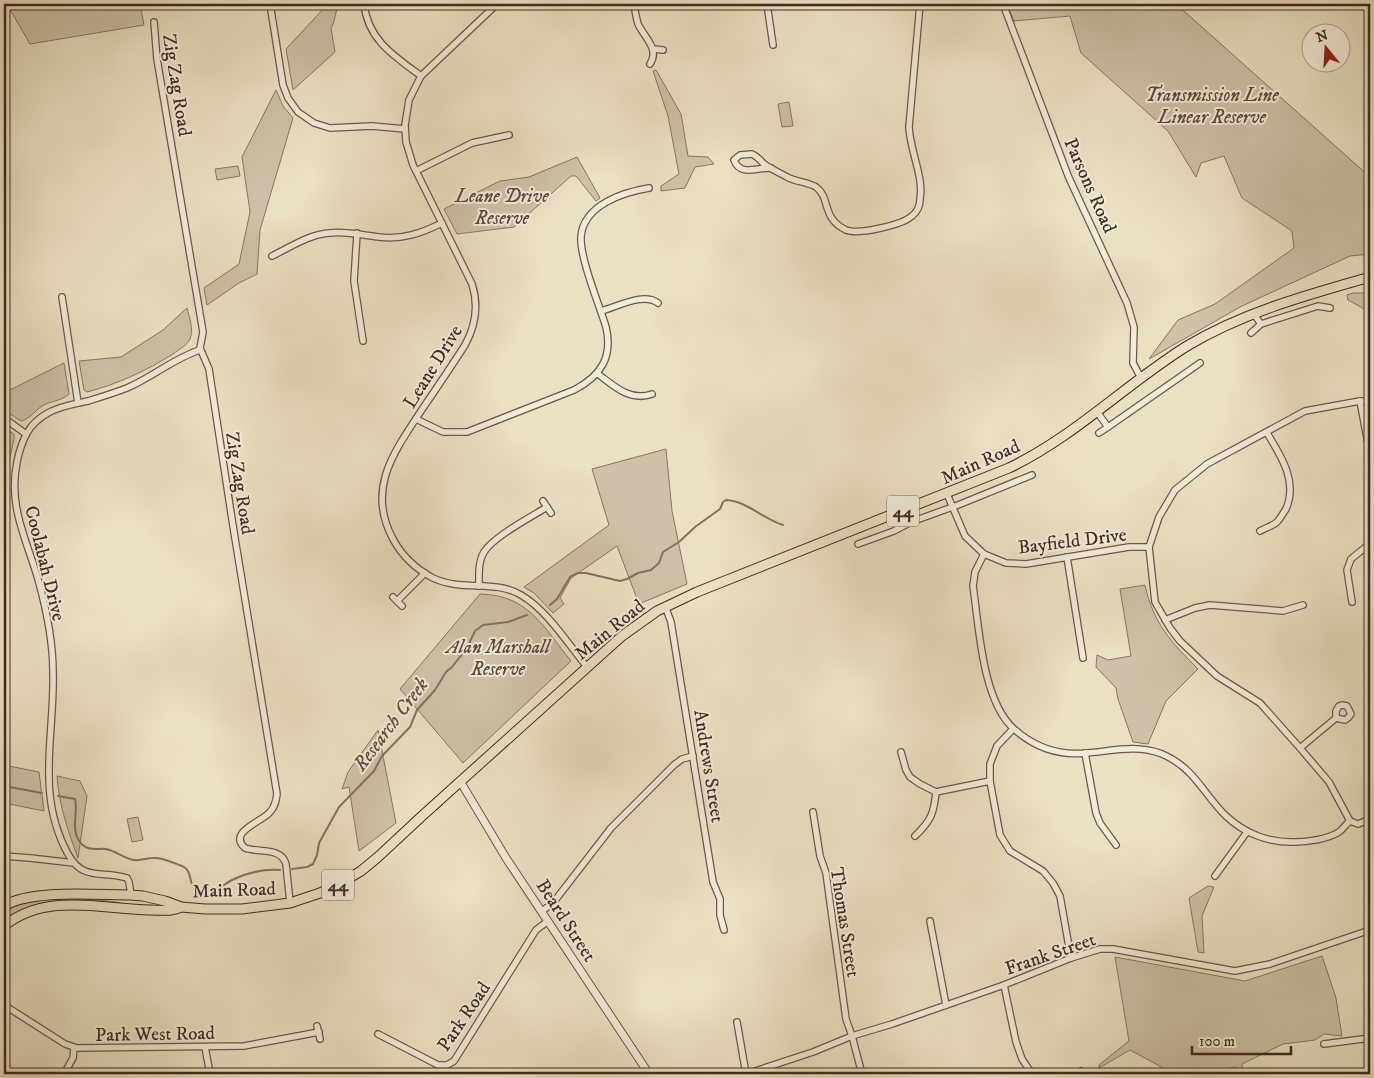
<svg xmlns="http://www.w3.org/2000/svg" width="1374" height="1078" font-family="'IM FELL DW Pica',serif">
	<rect width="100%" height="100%" fill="#eae0c2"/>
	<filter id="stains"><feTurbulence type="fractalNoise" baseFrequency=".004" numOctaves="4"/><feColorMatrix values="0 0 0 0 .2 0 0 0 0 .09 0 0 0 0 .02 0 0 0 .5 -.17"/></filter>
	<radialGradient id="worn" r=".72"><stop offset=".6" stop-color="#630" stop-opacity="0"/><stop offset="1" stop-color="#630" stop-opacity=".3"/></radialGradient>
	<g fill="#cdc1a7" stroke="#867664">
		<path d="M 12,4 L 140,4 L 144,25 L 30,44 L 8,6 Z"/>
		<path d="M 328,4 L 341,4 C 333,12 337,19 331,28 L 335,52 L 293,90 L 286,49 Z"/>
		<path d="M 1007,4 L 1176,4 L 1370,177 L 1370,254 L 1350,256 L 1240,307 L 1149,359 L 1178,320 L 1215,304 L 1294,248 L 1292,231 L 1242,198 L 1224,156 L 1201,163 L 1196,177 L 1168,131 L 1081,53 L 1070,16 L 1014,21 Z"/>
		<path d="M 656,70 L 681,114 L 688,156 L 708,157 L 714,164 L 695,167 L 685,188 L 661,191 L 661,186 L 679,174 L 668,116 L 653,71 Z"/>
		<path d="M 276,90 L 283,106 L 293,118 L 260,230 L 257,274 L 239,283 L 207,305 L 204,288 L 239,264 L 250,212 L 242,157 Z"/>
		<path d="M 789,102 L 793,126 L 782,127 L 778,104 Z"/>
		<path d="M 577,157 L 600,198 L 596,201 L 576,176 L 571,176 L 514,227 L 457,234 L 444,209 L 500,181 L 529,177 Z"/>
		<path d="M 238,166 L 240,176 L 217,180 L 215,169 Z"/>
		<path d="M 1353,293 L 1370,293 L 1370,314 L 1361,307 L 1348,300 L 1347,295 Z"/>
		<path d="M 187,308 C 189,316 194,330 190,339 C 187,346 179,349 173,354 C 146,371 118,384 87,392 L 84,390 L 79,361 L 121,357 L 163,330 Z"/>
		<path d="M 64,363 L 69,394 C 64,400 51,401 44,405 C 36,409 29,420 21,421 L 4,410 L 4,393 Z"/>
		<path d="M 4,428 L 14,434 L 14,439 L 8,466 L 6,496 L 4,497 Z"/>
		<path d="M 666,449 L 672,511 L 687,584 L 639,604 L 617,546 L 571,578 L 560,598 L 564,604 L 553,613 L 534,593 L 524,587 L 609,525 L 592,469 Z"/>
		<path d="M 1145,585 C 1153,623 1171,642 1198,669 L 1166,701 L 1148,744 L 1133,742 L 1118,699 L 1116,688 L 1096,667 L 1097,655 L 1108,660 L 1131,656 L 1120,589 Z"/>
		<path d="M 480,594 C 529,595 543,627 571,661 L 463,763 L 400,689 Z"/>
		<path d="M 378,730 L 396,823 L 359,851 L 349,787 L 342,789 L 348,772 Z"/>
		<path d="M 4,765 L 39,772 L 44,811 L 4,803 Z"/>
		<path d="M 57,776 L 80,781 L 87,796 L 78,858 C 68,831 59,805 57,776 Z"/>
		<path d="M 138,817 L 143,840 L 132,842 L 127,819 Z"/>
		<path d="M 1208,886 L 1214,887 L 1202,916 L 1204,953 L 1198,952 L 1189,898 Z"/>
		<path d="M 42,899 C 54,899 116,899 122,904 L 79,902 L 4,923 L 4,911 C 16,902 28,901 42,899 Z"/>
		<path d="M 1322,956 L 1336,998 L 1342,1036 L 1324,1034 L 1315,1040 L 1283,1044 L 1242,1064 L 1243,1074 L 1237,1074 L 1236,1067 L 1194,1074 L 1170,1074 L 1169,1071 L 1130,1050 L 1099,1068 L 1099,1065 L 1129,1041 L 1115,957 L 1245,981 Z"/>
	</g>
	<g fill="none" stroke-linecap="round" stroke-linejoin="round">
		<g stroke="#837262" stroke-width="2">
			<path d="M 550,605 L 557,599 L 570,577 L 578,573 L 586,573 L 620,581 L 627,579 L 638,573 L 651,570 L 659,563 L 663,552 L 679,542 L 695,527 L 720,509 L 723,502 L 726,500 C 747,501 763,519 783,525"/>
			<path d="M 4,786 L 42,793"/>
			<path d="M 58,796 L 75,799 C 79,812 68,834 84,846 C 90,851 99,848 106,849 C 116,851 125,859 134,860 C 141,861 147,858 153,858 C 163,857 173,863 182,866 C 196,871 184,892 205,892 C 215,893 224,884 232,880 C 248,872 262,869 280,870"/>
			<path d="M 292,869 L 307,867 L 313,864 L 317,855 L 319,843 L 339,807 L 374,771 L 382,756 L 410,727 L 417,710 L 435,690 L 446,672 L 452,667 L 467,648 L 475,631 L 483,625 L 508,622 L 527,615"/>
		</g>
		<g stroke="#6a584a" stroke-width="8">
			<g id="minor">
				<path d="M 270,4 L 283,85 L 288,98 L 298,112 L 314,123 L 330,128 L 372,126 L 405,129"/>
				<path d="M 364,4 C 368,40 394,56 421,76"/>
				<path d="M 497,4 L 421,76 L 409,100 L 405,125 L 406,142 L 413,165 L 472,284 C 479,306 476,325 465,345 C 451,367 436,389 421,411 C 394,452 366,489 393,539 C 402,556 416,569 433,578 C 463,592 494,579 521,595 C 547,610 568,644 587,667"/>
				<path d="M 634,4 C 635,10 636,17 638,24 C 644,37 660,49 650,64"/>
				<path d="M 767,4 L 773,45"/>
				<path d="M 1003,4 L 1069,178 L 1127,303 L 1134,327 L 1133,363 L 1141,378"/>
				<path d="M 154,22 L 157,59 L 203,332 L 200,348 L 209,369 L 233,526 L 277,794 C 276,801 275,807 270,812 C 262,822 227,832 245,848 C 259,853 281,847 286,864 L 290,903"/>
				<path d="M 653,49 L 663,50"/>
				<path d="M 771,168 C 758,167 740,177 734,160 L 740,155 L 752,154 C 757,156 760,160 764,164 C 771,169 780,173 787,177 C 796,182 808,182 816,187 C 831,198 821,218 846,230 C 858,235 902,225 912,216 C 917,212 920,206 920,199 C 924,177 910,151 909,127 L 920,4"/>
				<path d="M 416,171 L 472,143 L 509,135"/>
				<path d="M 357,233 L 354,281 L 363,341"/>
				<path d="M 272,256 C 291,247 307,235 329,233 C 346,231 362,235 379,237 C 402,240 422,233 442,223"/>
				<path d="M 62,297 L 78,403"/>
				<path d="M 601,311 C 617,307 643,292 658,303"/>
				<path d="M 1253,313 L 1261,324 L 1318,306 L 1330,308"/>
				<path d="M 1251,333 L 1261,324"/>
				<path d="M 598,374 C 614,386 630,402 652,394"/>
				<path d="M 1360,401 L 1370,454"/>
				<path d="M 1097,412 L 1108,427 L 1200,363"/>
				<path d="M 4,418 L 26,434"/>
				<path d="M 416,419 L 443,432 L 467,432 L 574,390 C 601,376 613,357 606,327 C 599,304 580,259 581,237 C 583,205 624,192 649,188"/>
				<path d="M 1099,433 L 1108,427"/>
				<path d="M 947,494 L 965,536 L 984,554 L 1006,563 L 1026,564 L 1129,547 L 1149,547"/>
				<path d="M 543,501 L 551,513"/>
				<path d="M 1260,531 C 1265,528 1273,526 1277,522 C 1281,518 1283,513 1286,509 C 1298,481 1281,456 1267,433"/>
				<path d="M 858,544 L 894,531 L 911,522 L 958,505 L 1032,475"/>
				<path d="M 984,554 L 975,572 L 973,586 C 979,626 982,701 1014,729 C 1034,747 1059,756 1087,753 C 1112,751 1137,744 1162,754 C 1195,768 1203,794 1226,816 C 1245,834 1270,843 1295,842 C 1308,842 1328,839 1339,832 C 1343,829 1346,824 1350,821"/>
				<path d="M 1067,557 L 1083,658"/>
				<path d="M 479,586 C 479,575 478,562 484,552 C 493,537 531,517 547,507"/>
				<path d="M 393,597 L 402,606"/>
				<path d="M 397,601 L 425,573"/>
				<path d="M 1352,602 L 1347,570 L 1351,559 L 1367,546 L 1370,539"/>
				<path d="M 665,606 L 671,622 L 713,882 L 720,899 L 720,915 L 724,930"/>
				<path d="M 1165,620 L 1195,608 L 1210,605 L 1283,611 L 1303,605"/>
				<path d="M 1342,705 L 1347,706 L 1351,714 L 1348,718 L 1345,720 L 1336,718 L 1336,711 L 1339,706 Z"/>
				<path d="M 1013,729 L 997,746 L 990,764 L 990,781 L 1000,835 L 1010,851 L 1043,871 L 1053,883 L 1060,896 L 1071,958"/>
				<path d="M 1300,748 L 1336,718"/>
				<path d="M 901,752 L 906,770 L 910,777 L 920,784 L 936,792 L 990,781"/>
				<path d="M 1085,753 L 1096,813 L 1100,823 L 1116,845"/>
				<path d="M 813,812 L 820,856 L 826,873 L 846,1019 L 852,1036 L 862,1074"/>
				<path d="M 1350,821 L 1329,782 L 1300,748 L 1260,703 L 1217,676 L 1180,641 L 1170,628 L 1155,602 L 1149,547 L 1159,517 L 1175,490 L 1207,464 L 1305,411 L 1360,401 L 1370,401"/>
				<path d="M 1350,821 L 1358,824 L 1370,819"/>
				<path d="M 915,836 C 931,821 934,813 936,792"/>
				<path d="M 4,856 L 30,858 L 74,863"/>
				<path d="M 1215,876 L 1247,832"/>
				<path d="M 131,895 L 129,882 L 127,878 C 103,870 83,882 68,854 C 35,794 55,734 53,672 C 53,641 46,608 38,579 C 26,538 8,506 17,462 C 19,452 22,442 27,433 C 32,424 39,418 48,413 C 60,406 74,404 88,401 C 101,397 114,393 127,388 C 153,377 174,358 200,350"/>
				<path d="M 542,911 L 553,903 L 611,828 L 674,765 L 682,759 L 693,756"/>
				<path d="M 930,921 L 946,1005"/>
				<path d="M 1004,985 L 1016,1042 L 1022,1059 L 1032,1074"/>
				<path d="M 4,1005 L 65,1044 L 77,1048 L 244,1046 L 319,1032"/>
				<path d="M 737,1022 L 746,1074 L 813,1052 L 852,1036 L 892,1024 L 1004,985 L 1071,958 L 1100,949 L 1113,949 L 1235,971 L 1270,964 L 1370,930"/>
				<path d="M 317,1026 L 320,1039"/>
				<path d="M 378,1034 L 438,1065 L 447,1065 L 454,1061 L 536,930 L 548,921"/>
				<path d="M 1324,1044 L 1370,1038"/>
				<path d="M 205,1047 L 210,1074"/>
				<path d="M 64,1074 L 73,1058 L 74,1048"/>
				<path d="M 1077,1074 L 1081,1071"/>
			</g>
		</g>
		<g stroke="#6a584a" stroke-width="9">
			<path id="tertiary" d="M 460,781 L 506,858 L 649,1074"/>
		</g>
		<g stroke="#3f2a22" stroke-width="11">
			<g id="primary">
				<path d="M 4,906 C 31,889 97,895 131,895 L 143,896 L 165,901 L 181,907 L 205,909 L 242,909 L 290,903 L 320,893 L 341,883 L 361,871 L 378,857 L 422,816 L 622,636 L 657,611 L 697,592 L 1009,468 C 1074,437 1126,384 1187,346 C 1244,312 1307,295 1370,277"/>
				<path d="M 4,926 C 46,892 101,909 150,910 C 161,910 172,912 181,907"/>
			</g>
		</g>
		<use href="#minor" stroke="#f1ebd7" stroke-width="5.5"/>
		<use href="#tertiary" stroke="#f1ebd7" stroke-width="7"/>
		<use href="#primary" stroke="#eae0c2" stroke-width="9"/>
	</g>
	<g text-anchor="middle" stroke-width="4" stroke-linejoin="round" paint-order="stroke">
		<g fill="#f1ebd7" stroke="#746458" stroke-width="1">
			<rect x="887" y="495.5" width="32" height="31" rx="4"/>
			<rect x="322" y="869.5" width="32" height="31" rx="4"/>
		</g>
		<g font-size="18" font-weight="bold" fill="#3f2a22">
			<text x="903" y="517">44</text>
			<text x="338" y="891">44</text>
		</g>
		<g font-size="19" fill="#3f2a22" stroke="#f1ebd7">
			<text transform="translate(178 85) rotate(81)" y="7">Zig Zag Road</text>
			<text transform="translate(1091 185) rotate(66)" y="7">Parsons Road</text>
			<text transform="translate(432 366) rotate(-58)" y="7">Leane Drive</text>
			<text transform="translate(980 461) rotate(-24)" y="7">Main Road</text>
			<text transform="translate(241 483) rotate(81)" y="7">Zig Zag Road</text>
			<text transform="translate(1072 540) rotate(-7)" y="7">Bayfield Drive</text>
			<text transform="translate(46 563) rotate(76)" y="7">Coolabah Drive</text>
			<text transform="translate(609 629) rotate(-39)" y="7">Main Road</text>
			<text transform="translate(710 766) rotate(81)" y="7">Andrews Street</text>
			<text transform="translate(234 889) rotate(-2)" y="7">Main Road</text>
			<text transform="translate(567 920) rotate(57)" y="7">Beard Street</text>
			<text transform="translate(846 922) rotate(81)" y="7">Thomas Street</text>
			<text transform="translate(1050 953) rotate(-19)" y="7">Frank Street</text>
			<text transform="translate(463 1016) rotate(-56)" y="7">Park Road</text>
			<text transform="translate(155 1033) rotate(-1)" y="7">Park West Road</text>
		</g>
		<g font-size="19" font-style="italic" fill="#5b483d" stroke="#f1ebd7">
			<text x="1212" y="101">Transmission Line<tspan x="1212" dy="22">Linear Reserve</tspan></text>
			<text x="502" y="202">Leane Drive<tspan x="502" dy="22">Reserve</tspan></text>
			<text x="498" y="653">Alan Marshall<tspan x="498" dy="22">Reserve</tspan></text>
		</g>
		<g font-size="20" font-style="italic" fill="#614e42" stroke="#f1ebd7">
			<text transform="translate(390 724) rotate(-53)" y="7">Research Creek</text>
		</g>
	</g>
	<rect width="1374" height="1078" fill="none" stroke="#eae0c2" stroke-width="20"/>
	<rect x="5" y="5" width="1364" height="1068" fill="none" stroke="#3f2a22" stroke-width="2.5"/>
	<rect x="10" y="10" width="1354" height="1058" fill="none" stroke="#3f2a22"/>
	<g transform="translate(1326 48) rotate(342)"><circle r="24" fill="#f1ebd7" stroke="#aa9e8f"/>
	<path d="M0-4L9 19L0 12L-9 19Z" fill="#8f2418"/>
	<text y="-8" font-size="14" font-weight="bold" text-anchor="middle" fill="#3f2a22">N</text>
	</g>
	<path d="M1192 1046v8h99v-8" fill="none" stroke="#3f2a22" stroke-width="2.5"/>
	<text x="1199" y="1046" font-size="15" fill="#3f2a22" stroke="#f1ebd7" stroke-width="4" paint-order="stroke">100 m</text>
	<rect width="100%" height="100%" filter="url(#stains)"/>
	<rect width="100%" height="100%" fill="url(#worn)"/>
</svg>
